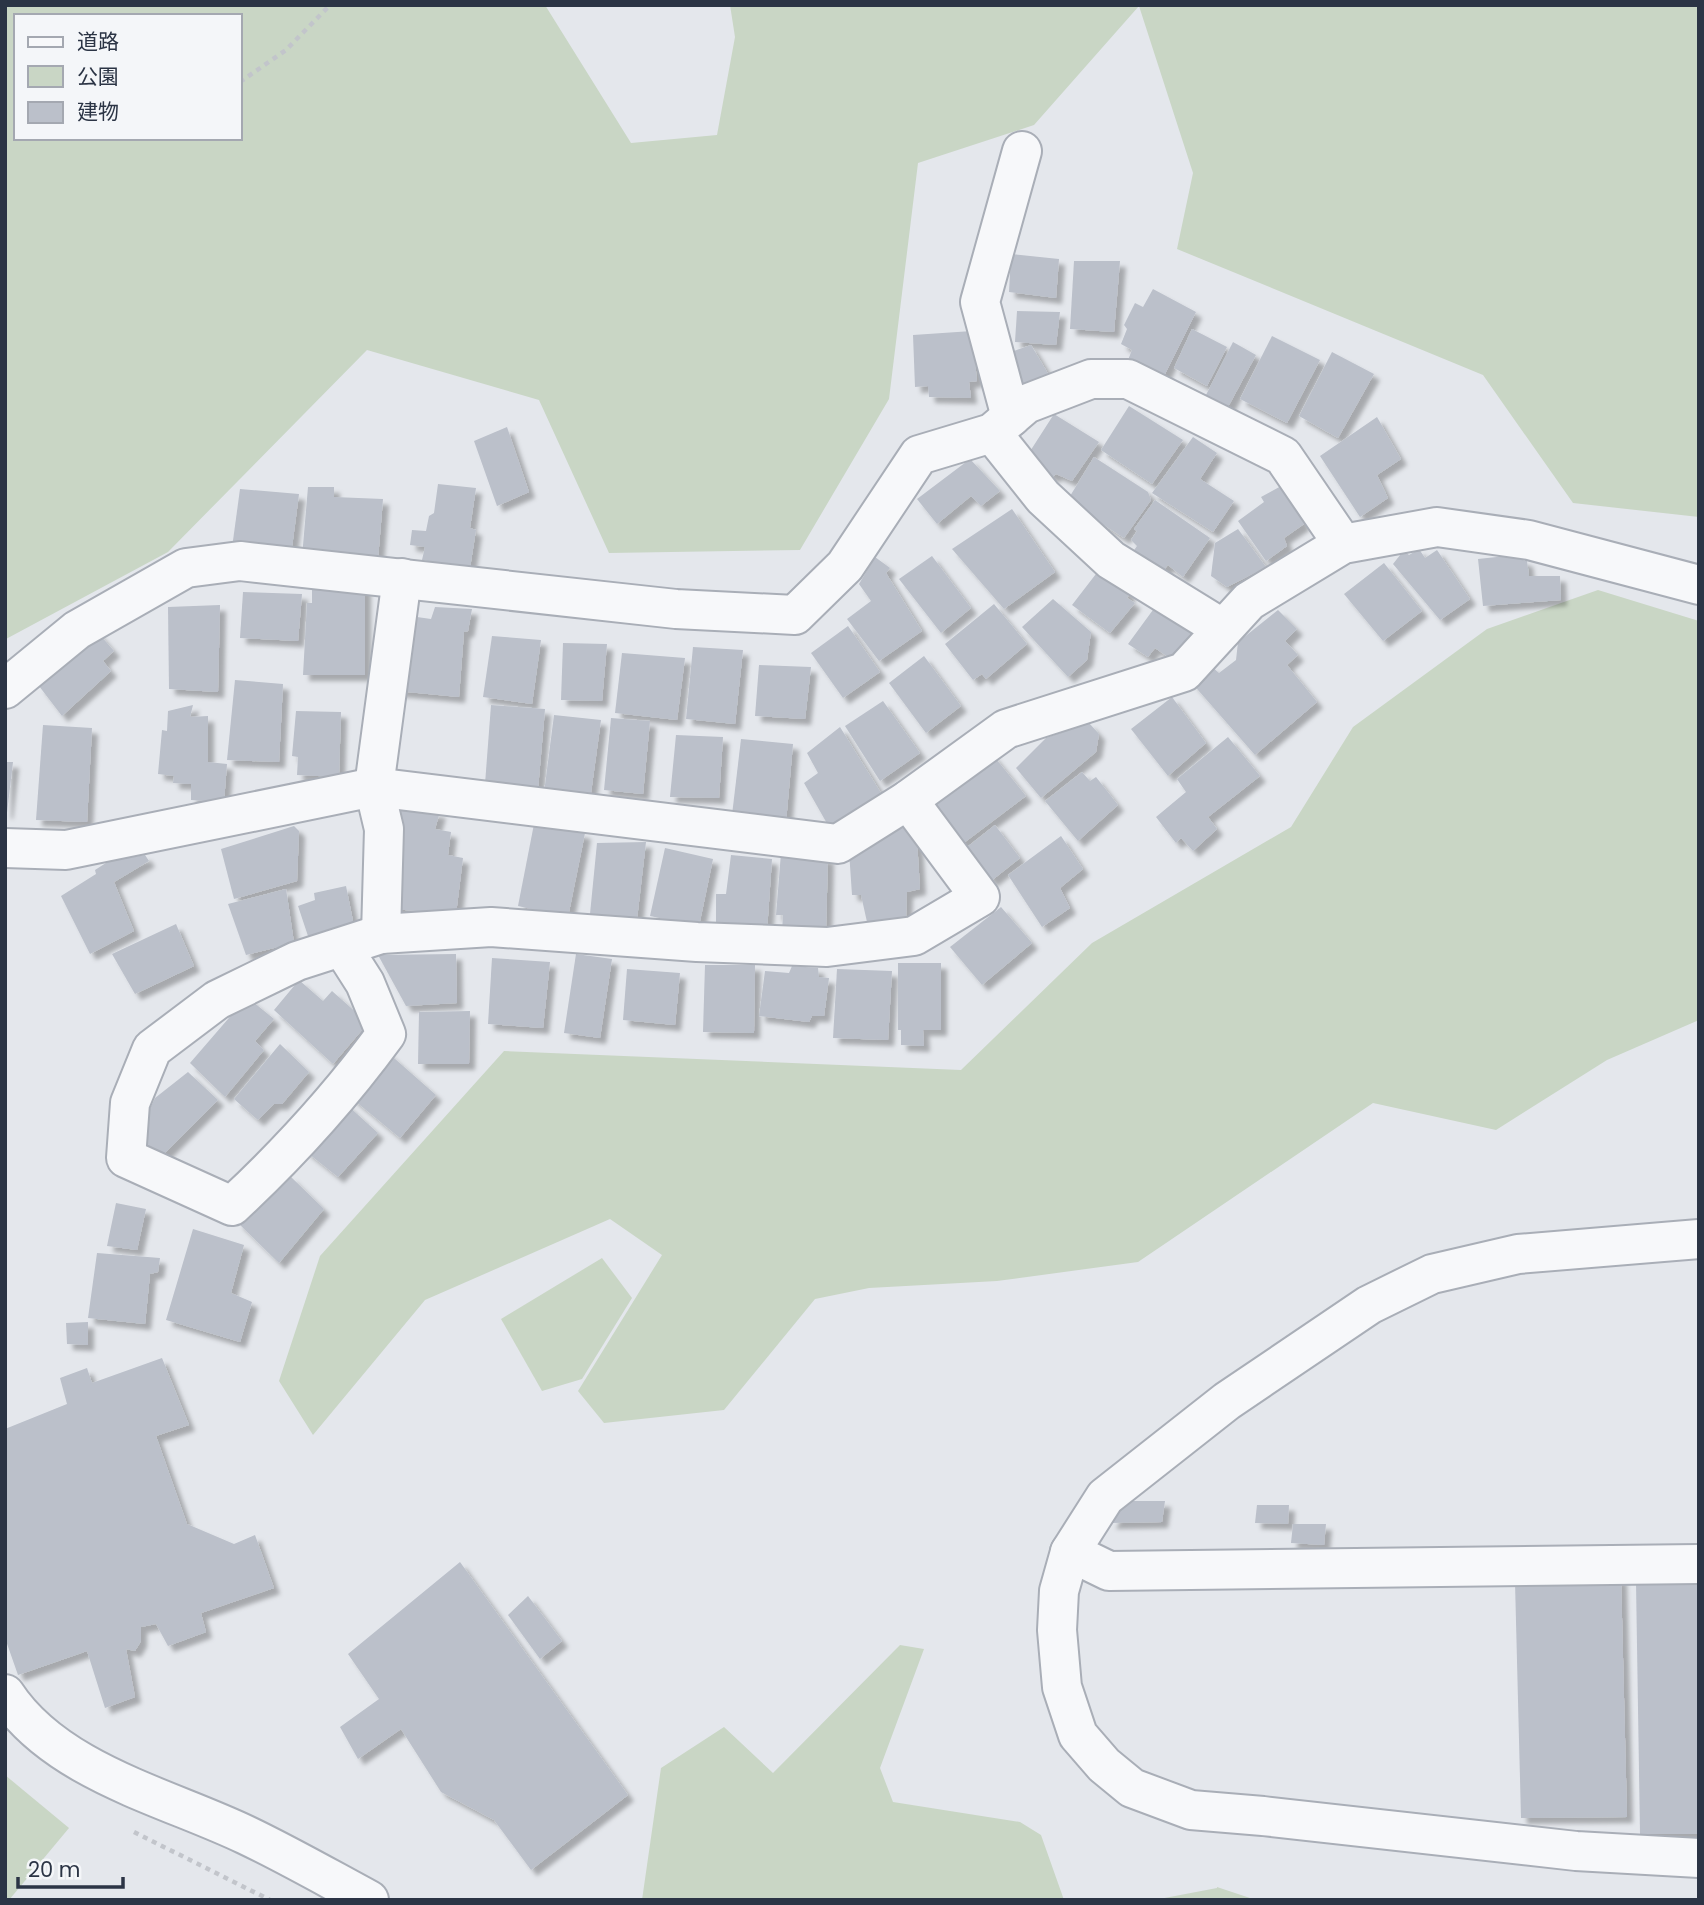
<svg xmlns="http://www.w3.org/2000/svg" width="1704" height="1905" font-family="Poppins,'Noto Sans JP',sans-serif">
	<defs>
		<filter id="shadow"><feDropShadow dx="6" dy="6" stdDeviation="2" flood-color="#0004"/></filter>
	</defs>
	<rect width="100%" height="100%" fill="#e4e7ec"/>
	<g fill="#c9d6c5" fill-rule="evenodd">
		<path d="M 5,5 L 545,5 L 631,143 L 717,135 L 735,37 L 730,5 L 1699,5 L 1699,517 L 1573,503 L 1483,375 L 1177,249 L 1193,173 L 1139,6 L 1034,125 L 918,163 L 889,399 L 800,550 L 609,553 L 539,400 L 367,350 L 168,552 L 6,639 ZM 16,16 L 240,16 L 240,138 L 16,138 Z"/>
		<path d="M 1598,590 L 1699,621 L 1699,1020 L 1607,1060 L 1496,1130 L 1373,1103 L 1138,1262 L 997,1281 L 869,1288 L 815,1299 L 724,1410 L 604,1423 L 578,1391 L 662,1255 L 610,1219 L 425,1300 L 313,1435 L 279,1381 L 320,1256 L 504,1051 L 961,1070 L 1092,943 L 1291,827 L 1353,727 L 1487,629 Z"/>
		<path d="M 602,1258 L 632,1298 L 582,1379 L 542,1391 L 501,1319 Z"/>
		<path d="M 900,1645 L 924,1649 L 880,1768 L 893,1802 L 1020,1822 L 1041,1835 L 1064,1900 L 642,1900 L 661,1768 L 724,1727 L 773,1773 Z"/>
		<path d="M 5,1775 L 69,1828 L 9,1900 L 5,1900 Z"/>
		<path d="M 1217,1887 L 1256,1900 L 1154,1900 L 1217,1888 Z"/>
	</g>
	<g fill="#bbc0ca" filter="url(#shadow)">
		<path d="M 1011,254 L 1059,259 L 1056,298 L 1009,292 Z"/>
		<path d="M 1074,261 L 1120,261 L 1114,332 L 1070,329 Z"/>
		<path d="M 1153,289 L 1196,312 L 1164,376 L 1128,360 L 1132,350 L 1121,344 L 1127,329 L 1124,325 L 1135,303 L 1143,307 Z"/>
		<path d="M 1017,311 L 1060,312 L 1056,345 L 1015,342 Z"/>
		<path d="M 1192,329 L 1227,347 L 1207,386 L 1174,368 Z"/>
		<path d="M 972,331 L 977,381 L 969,382 L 971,398 L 929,397 L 928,386 L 915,387 L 913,335 Z"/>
		<path d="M 1272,336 L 1320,360 L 1287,423 L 1240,399 Z"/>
		<path d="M 1233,342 L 1256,355 L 1228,407 L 1206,395 Z"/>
		<path d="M 1031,345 L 1050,377 L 1016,392 L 999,356 Z"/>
		<path d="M 1332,352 L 1374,374 L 1338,438 L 1299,416 Z"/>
		<path d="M 1129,406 L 1183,440 L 1152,484 L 1101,450 Z"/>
		<path d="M 1054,414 L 1099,442 L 1072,481 L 1056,474 L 1053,477 L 1039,468 L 1042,464 L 1027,456 Z"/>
		<path d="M 1377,417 L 1401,459 L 1377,475 L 1388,498 L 1360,517 L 1320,456 Z"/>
		<path d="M 507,427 L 529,492 L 497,506 L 474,441 Z"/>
		<path d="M 1193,437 L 1217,453 L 1200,479 L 1234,501 L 1213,532 L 1152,493 Z"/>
		<path d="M 1094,457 L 1148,492 L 1151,500 L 1124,538 L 1067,501 Z"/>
		<path d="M 970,459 L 1000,491 L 981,506 L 971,496 L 937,524 L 917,499 Z"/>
		<path d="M 438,484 L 476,488 L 470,528 L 476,530 L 470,568 L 422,560 L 425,547 L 410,545 L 412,530 L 426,531 L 429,516 L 434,513 Z"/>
		<path d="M 1283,485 L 1304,524 L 1284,538 L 1287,546 L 1266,561 L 1238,521 L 1264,502 L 1261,497 Z"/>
		<path d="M 308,487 L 334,487 L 334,497 L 383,499 L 378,559 L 302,557 Z"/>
		<path d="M 240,489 L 299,494 L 291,555 L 232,548 Z"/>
		<path d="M 1155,500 L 1210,538 L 1183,577 L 1168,565 L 1157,578 L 1130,556 L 1137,546 L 1131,540 L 1137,531 L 1134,529 Z"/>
		<path d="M 1012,509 L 1055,572 L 1004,609 L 952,549 Z"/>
		<path d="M 1238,529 L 1266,567 L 1227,587 L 1211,576 L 1215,543 Z"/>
		<path d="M 1419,549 L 1425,558 L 1437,550 L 1470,599 L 1440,620 L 1393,564 L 1404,550 L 1409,555 Z"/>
		<path d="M 932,556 L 971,608 L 941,633 L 899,579 Z"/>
		<path d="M 1506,556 L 1527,561 L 1529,576 L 1560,576 L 1561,600 L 1483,606 L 1478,559 Z"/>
		<path d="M 875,557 L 890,568 L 886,573 L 922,631 L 879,661 L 847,619 L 871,601 L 859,584 Z"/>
		<path d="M 1384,563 L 1422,611 L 1383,641 L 1344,594 Z"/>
		<path d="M 1099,570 L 1130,593 L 1127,598 L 1135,603 L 1110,633 L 1072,605 Z"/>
		<path d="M 312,584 L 365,586 L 365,675 L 303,675 L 307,603 L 312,603 Z"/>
		<path d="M 243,592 L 302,594 L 298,641 L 240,638 Z"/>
		<path d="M 1053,599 L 1091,632 L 1087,660 L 1068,677 L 1022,627 Z"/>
		<path d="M 1158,603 L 1197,625 L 1171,659 L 1155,648 L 1148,657 L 1128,644 Z"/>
		<path d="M 994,604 L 1027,644 L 986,679 L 982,674 L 973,680 L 945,644 Z"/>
		<path d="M 220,605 L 218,692 L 169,689 L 168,607 Z"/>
		<path d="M 435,607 L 472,609 L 468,631 L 464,632 L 459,697 L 397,691 L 417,617 L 431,619 Z"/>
		<path d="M 1278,610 L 1297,629 L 1285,641 L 1298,655 L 1287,665 L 1317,702 L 1255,755 L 1191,682 L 1211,666 L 1219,673 L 1236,660 L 1238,642 Z"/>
		<path d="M 848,626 L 880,672 L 843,698 L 811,653 Z"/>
		<path d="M 93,627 L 114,651 L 103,661 L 111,671 L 62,716 L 39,686 Z"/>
		<path d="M 492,636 L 541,640 L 532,704 L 483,697 Z"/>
		<path d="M 563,643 L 607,644 L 602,701 L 561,700 Z"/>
		<path d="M 693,647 L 743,650 L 735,724 L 686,719 Z"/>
		<path d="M 622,653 L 685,658 L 677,720 L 615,713 Z"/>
		<path d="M 924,656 L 961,706 L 926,733 L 889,683 Z"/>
		<path d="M 759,665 L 811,667 L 805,719 L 755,716 Z"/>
		<path d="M 235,680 L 283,684 L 279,762 L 227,760 Z"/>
		<path d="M 1172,697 L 1206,743 L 1168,776 L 1131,729 Z"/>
		<path d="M 883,701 L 920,753 L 880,781 L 845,726 Z"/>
		<path d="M 193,705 L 190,717 L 208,716 L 208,762 L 227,764 L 224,802 L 191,800 L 191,784 L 173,783 L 174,776 L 158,774 L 162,730 L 167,731 L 168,711 Z"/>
		<path d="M 491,705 L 545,709 L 538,789 L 485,784 Z"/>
		<path d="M 296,711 L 341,712 L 339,777 L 297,775 L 298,757 L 292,756 Z"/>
		<path d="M 554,715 L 601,720 L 590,800 L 544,793 Z"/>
		<path d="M 611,718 L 650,721 L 643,794 L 604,790 Z"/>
		<path d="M 1089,723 L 1099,734 L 1096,752 L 1041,798 L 1016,768 L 1046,738 Z"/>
		<path d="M 43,725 L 92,728 L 87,822 L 36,820 Z"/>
		<path d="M 840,727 L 881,793 L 829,827 L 804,783 L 818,773 L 807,753 Z"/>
		<path d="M 676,735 L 723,737 L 719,798 L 670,797 Z"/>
		<path d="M 1228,737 L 1260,776 L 1208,817 L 1217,829 L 1193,851 L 1181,838 L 1176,843 L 1156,817 L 1186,792 L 1177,779 Z"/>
		<path d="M 741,739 L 793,744 L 786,822 L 732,815 Z"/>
		<path d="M 992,754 L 1026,796 L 961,845 L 928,803 Z"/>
		<path d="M 5,762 L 13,762 L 7,813 L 5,813 Z"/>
		<path d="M 1082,772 L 1090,781 L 1096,777 L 1118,805 L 1078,841 L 1045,801 Z"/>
		<path d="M 400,809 L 440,812 L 435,829 L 451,832 L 448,855 L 463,858 L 456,914 L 392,909 Z"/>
		<path d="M 904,823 L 917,840 L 920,889 L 907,892 L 906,919 L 867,922 L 861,895 L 852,895 L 849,851 Z"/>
		<path d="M 534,824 L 585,833 L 568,917 L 518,906 Z"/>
		<path d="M 995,825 L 1020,858 L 991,881 L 966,848 Z"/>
		<path d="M 294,826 L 299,831 L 297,881 L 234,899 L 221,849 Z"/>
		<path d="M 1061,836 L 1083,869 L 1060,888 L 1070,908 L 1042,927 L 1008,875 Z"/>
		<path d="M 646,842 L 637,919 L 590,914 L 597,843 Z"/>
		<path d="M 665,848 L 713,859 L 699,926 L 650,916 Z"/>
		<path d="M 781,853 L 828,857 L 826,930 L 782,932 L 783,915 L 776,915 Z"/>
		<path d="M 145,855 L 149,861 L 114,882 L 134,931 L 90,954 L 61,896 L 96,874 L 95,870 L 109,861 Z"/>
		<path d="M 731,855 L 772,859 L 767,931 L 716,928 L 716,894 L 726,894 Z"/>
		<path d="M 346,886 L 354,926 L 309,939 L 298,906 L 315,900 L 314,893 Z"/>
		<path d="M 286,889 L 294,943 L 246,955 L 228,904 Z"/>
		<path d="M 1001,907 L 1032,943 L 982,985 L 950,947 Z"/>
		<path d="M 176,924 L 194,966 L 135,994 L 112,954 Z"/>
		<path d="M 456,954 L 457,1003 L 406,1006 L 378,955 Z"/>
		<path d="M 576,954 L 612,959 L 600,1038 L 564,1033 Z"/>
		<path d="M 492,958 L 550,962 L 543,1028 L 488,1024 Z"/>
		<path d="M 898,963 L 941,963 L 941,1030 L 923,1030 L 924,1046 L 901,1045 L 901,1030 L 898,1030 Z"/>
		<path d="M 705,965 L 755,965 L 754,1033 L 703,1032 Z"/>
		<path d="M 792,966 L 818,968 L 819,977 L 829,978 L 824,1016 L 812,1016 L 809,1022 L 759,1016 L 765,971 L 789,973 Z"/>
		<path d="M 627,969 L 680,973 L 675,1025 L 623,1020 Z"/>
		<path d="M 837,969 L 892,971 L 888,1040 L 833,1038 Z"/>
		<path d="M 299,980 L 323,1001 L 332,991 L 368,1023 L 333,1064 L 274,1010 Z"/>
		<path d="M 247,997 L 274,1019 L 255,1041 L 264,1050 L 225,1097 L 190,1063 Z"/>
		<path d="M 470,1011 L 469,1064 L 418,1064 L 419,1012 Z"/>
		<path d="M 280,1044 L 309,1072 L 282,1104 L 274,1104 L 258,1120 L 234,1099 Z"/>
		<path d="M 386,1051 L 436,1095 L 400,1138 L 349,1096 Z"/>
		<path d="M 188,1072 L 218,1100 L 162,1156 L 152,1153 L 145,1143 L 144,1121 L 155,1098 Z"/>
		<path d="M 345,1103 L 378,1133 L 338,1177 L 304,1150 Z"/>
		<path d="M 290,1176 L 324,1209 L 279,1263 L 237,1222 L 253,1202 L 260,1206 Z"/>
		<path d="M 116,1203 L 146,1209 L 137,1250 L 107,1246 Z"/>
		<path d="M 193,1229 L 244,1245 L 231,1293 L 252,1302 L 240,1342 L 166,1320 Z"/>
		<path d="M 97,1253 L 160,1258 L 158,1272 L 150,1274 L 145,1324 L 88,1318 Z"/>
		<path d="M 88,1322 L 88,1345 L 67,1344 L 66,1323 Z"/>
		<path d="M 162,1358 L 189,1425 L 156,1436 L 187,1524 L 234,1544 L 255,1535 L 274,1588 L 201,1613 L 206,1632 L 168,1646 L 156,1624 L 141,1627 L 141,1641 L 135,1651 L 126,1649 L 135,1697 L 105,1708 L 87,1651 L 18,1675 L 5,1638 L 5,1429 L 67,1404 L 60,1378 L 87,1368 L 92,1383 Z"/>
		<path d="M 1122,1501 L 1165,1501 L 1162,1522 L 1110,1523 Z"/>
		<path d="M 1257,1505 L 1289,1505 L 1288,1524 L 1255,1523 Z"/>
		<path d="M 1293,1524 L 1326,1524 L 1324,1545 L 1291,1543 Z"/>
		<path d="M 460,1562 L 628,1795 L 531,1870 L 494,1820 L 441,1792 L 401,1729 L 358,1759 L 340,1727 L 379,1699 L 348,1654 Z"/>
		<path d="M 1621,1577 L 1627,1817 L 1521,1818 L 1515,1582 Z"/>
		<path d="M 1699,1578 L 1699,1834 L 1640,1834 L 1636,1582 Z"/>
		<path d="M 528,1596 L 562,1641 L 540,1659 L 508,1615 Z"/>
	</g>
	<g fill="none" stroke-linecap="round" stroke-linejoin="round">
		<g stroke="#a9aeb7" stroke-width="42">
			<g id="minor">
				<path d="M 1011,417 L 980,302 L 1022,151"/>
				<path d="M 992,433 L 1043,497 L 1111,560 L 1223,629"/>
				<path d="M 5,689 L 77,630 L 186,568 L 240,561 L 676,609 L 795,615 L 845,566 L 919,455 L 992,433 L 1026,404 L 1091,379 L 1128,379 L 1283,456 L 1343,544"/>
				<path d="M 5,848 L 66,850 L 374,787 L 838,844 L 908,800 L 1006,729 L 1184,672 L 1249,601 L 1343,544 L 1437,527 L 1529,540 L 1699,585"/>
				<path d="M 381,934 L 384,829 L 374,787 L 402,578"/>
				<path d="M 342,947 L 365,983 L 386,1034 C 340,1097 289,1153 232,1206 L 126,1158 L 130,1103 L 152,1049 L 217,1000 L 297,961 L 381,934 L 491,927 L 697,942 L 827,947 L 914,936 L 980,897 L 908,800"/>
				<path d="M 1699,1239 L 1518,1254 L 1432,1274 L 1369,1305 L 1227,1401 L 1105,1497 L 1070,1552 L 1059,1591 L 1057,1630 L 1062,1687 L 1078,1735 L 1104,1765 L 1132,1788 L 1191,1810 L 1263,1816 L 1576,1851 L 1699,1858"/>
				<path d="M 1070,1552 L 1109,1571 L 1699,1564"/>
				<path d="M 5,1694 C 56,1772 167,1797 246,1835 C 288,1855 328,1878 369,1900"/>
			</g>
		</g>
		<g stroke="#c2c5cb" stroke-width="4.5" stroke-dasharray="5 5" stroke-linecap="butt">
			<path d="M 240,82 L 286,50 L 330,5"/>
			<path d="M 134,1832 L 270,1900"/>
		</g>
		<use href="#minor" stroke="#f7f8fa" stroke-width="38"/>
	</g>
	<rect width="1704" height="1905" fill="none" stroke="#2b3445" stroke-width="14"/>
	<rect x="14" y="14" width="228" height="126" fill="#f4f6f9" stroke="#a4a8b1" stroke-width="2"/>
	<rect x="28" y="37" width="35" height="10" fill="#f7f8fa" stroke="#a4a8b1" stroke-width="2"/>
	<text x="77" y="49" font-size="21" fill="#2b3445">道路</text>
	<rect x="28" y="66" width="35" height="21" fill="#c9d6c5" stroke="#a4a8b1" stroke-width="2"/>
	<text x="77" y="84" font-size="21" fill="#2b3445">公園</text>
	<rect x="28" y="102" width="35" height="21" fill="#bbc0ca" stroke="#a4a8b1" stroke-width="2"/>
	<text x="77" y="119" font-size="21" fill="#2b3445">建物</text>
	<path d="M18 1877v10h105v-10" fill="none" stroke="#2b3445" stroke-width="3.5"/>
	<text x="28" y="1877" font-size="21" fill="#2b3445" stroke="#f4f6f9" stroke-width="5" paint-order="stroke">20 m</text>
</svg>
